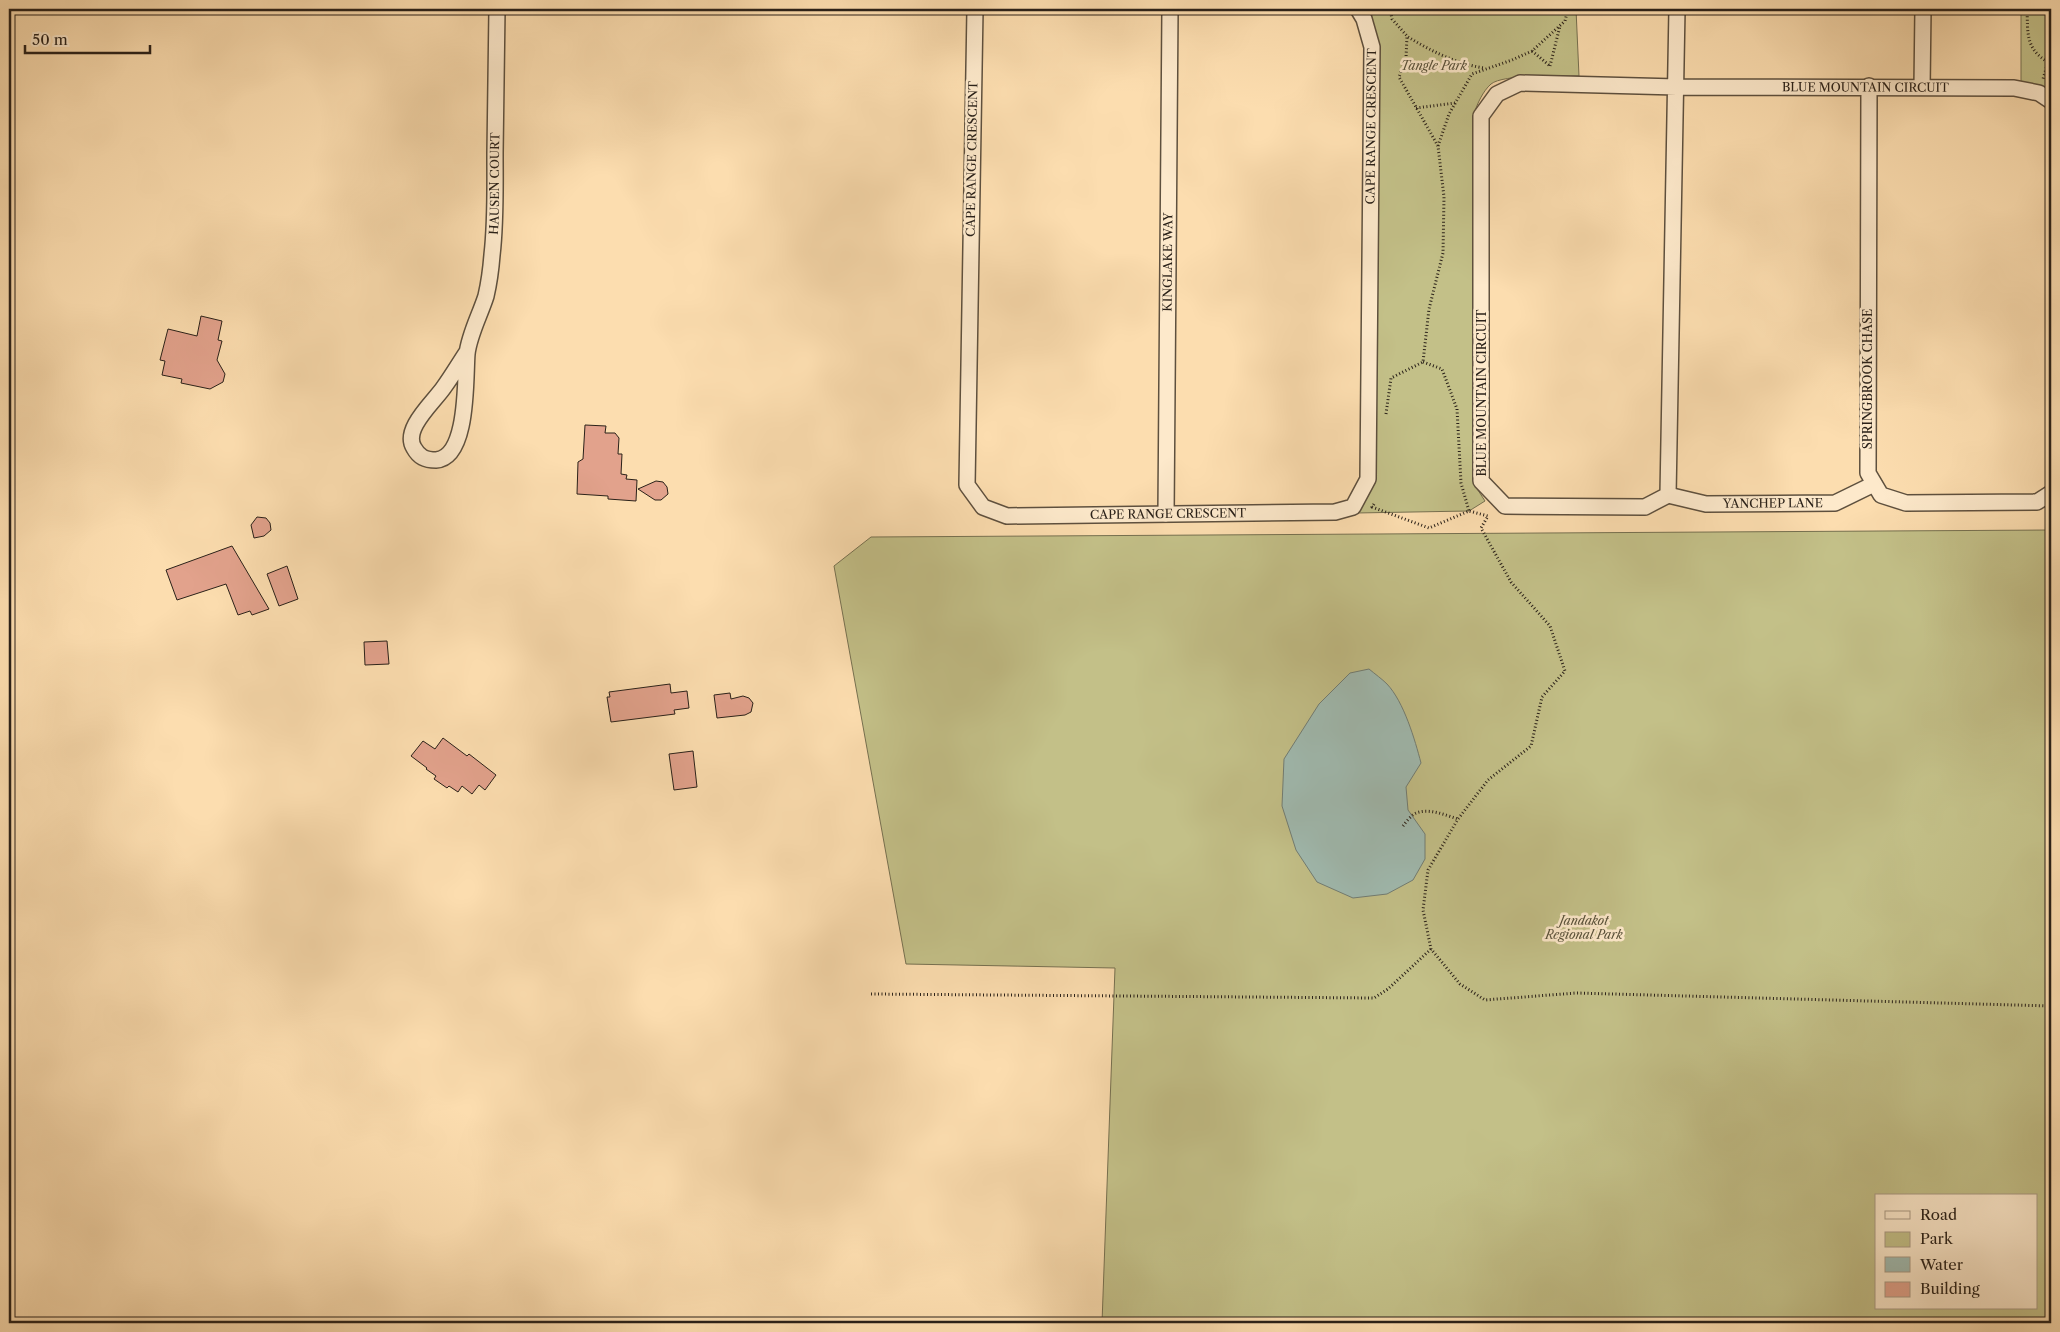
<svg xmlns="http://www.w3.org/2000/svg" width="2060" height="1332" font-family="'Libre Caslon Text',serif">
	<rect width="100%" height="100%" fill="#fcddaf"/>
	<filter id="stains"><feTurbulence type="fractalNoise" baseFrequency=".004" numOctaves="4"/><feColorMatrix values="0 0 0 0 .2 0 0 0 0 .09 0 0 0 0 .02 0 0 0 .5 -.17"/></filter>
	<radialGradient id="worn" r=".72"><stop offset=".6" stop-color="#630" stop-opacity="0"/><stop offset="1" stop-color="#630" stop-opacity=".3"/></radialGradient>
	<g fill="#c3c088" stroke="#767050" fill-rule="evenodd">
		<path d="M 1362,9 L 1576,9 L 1579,76 C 1561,76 1503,74 1491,84 C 1483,91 1477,104 1474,114 L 1474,484 L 1485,501 L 1469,511 L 1356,513 L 1372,480 L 1376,46 Z"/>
		<path d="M 2021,9 L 2051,9 L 2051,94 L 2021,82 Z"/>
		<path d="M 2051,530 L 2051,1323 L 1102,1323 L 1115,968 L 906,964 L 834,566 L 871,537 ZM 1876,1196 L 2036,1196 L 2036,1308 L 1876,1308 Z"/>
	</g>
	<path fill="#a0bbb1" stroke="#717d74" d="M 1369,669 C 1375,674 1382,679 1387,684 C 1404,702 1415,740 1421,763 L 1406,787 L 1408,810 L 1425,834 L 1425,859 L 1413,880 L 1387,894 L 1353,898 L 1317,882 L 1296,850 L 1282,806 L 1284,759 L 1319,704 L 1350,673 Z"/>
	<g fill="#e2a28c" stroke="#2a2119">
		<path d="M 201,316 L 222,321 L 218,340 L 222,341 L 217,360 L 225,374 L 223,382 L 210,389 L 181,383 L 182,379 L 162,375 L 165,361 L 160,360 L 168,329 L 197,336 Z"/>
		<path d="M 585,425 L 606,426 L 605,433 L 615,433 L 619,438 L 618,454 L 622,454 L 621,474 L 627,475 L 626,479 L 637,480 L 636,501 L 608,499 L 608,496 L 577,494 L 578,462 L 583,459 Z"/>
		<path d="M 656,481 L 663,482 L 667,487 L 668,494 L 661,500 L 655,500 L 638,489 Z"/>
		<path d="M 257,517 L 266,518 L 270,523 L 271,530 L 264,536 L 254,538 L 251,525 Z"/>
		<path d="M 232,546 L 269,609 L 252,615 L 250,611 L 238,615 L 226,584 L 177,600 L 166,570 Z"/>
		<path d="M 287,566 L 298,599 L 279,606 L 267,574 Z"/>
		<path d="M 387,641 L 389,664 L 365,665 L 364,642 Z"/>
		<path d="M 670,684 L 671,693 L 687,691 L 689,708 L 674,710 L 675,714 L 611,722 L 607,697 L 610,697 L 609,692 Z"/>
		<path d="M 730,693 L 731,699 L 743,696 L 749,698 L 753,703 L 751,712 L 745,715 L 717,718 L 714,695 Z"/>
		<path d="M 443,738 L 467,756 L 469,754 L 496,775 L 485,790 L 479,785 L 472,794 L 462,786 L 458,792 L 449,786 L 447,788 L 434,779 L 436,776 L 426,769 L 427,768 L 411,756 L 423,741 L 435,749 Z"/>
		<path d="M 693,751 L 697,787 L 674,790 L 669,754 Z"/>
	</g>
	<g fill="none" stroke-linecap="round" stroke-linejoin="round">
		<g stroke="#5e503e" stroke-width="18">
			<g id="street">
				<path id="s1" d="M 975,9 L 967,485 L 983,507 L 1007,516 L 1335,512 L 1353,507 L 1368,479 L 1372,47 L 1364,19 L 1358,9"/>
				<path id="s2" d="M 1677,9 L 1668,495 L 1645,507 L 1505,506 L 1481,481 L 1481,116 L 1497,94 L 1520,83 L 1677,87 L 2014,88 L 2039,93 L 2051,101"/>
				<path d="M 1869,86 L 1868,473 L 1881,495 L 1906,503 L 2037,502 L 2051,493"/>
				<path d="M 1922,87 L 1923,9"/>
				<path id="s3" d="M 467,352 C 459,364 452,376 444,387 C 434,402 402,429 414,448 C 419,457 425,460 436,460 C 469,458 465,376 467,354 C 469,335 480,315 486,296 C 489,283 491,268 492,255 C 496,221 495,187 495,153 C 496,105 496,57 497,9"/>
				<path id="s4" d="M 1668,495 L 1706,504 L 1835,503 L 1874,484"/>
				<path id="s5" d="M 1166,514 L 1170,9"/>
			</g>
		</g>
		<g stroke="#2a2119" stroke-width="3" stroke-dasharray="1 2.5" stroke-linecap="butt">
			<path d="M 2027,9 C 2028,32 2025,49 2048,62 L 2043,79"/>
			<path d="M 1408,37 C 1431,51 1457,64 1484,68"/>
			<path d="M 1532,51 L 1550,66"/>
			<path d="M 1550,66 L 1560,26"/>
			<path d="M 1416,108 L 1455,103"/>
			<path d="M 1438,146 L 1449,114 L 1472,74 L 1512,60 L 1532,51 L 1565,21 L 1568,9"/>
			<path d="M 1423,362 L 1442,369 L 1457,409 L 1461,483 L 1469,511"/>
			<path d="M 1386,414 L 1391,378 L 1423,362 L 1429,309 L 1443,253 L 1444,197 L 1438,146 L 1399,77 L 1406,58 L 1407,36 L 1392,19 L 1390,9"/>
			<path d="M 1374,504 L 1372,507 L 1429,528 L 1469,511 L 1488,516 L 1481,528 L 1511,582 L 1550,626 L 1565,671 L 1542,697 L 1531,746 L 1488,780 L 1458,819 L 1428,870 L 1423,910 L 1431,949 L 1460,984 L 1485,1000 L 1576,993 L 2051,1006"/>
			<path d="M 1403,826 C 1406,822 1410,817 1414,814 C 1427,807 1445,815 1458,819"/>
			<path d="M 871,994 L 1374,998 L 1388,989 L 1431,949"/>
		</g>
		<use href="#street" stroke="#fde9cb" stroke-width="15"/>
	</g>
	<g text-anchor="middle" stroke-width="5" stroke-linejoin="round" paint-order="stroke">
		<g font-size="12" font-style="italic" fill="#58513a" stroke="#fde9cb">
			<text x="1434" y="70">Tangle Park</text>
			<text x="1584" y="925">Jandakot<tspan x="1584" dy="14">Regional Park</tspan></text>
		</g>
		<g font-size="12" fill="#2a2119" stroke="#fde9cb">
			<text dy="4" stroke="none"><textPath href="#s2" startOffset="1450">BLUE MOUNTAIN CIRCUIT</textPath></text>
			<text dy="4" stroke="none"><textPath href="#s1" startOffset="1260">CAPE RANGE CRESCENT</textPath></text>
			<text transform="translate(972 159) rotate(-89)" y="4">CAPE RANGE CRESCENT</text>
			<text dy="4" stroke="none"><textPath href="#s3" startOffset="432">HAUSEN COURT</textPath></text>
			<text dy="4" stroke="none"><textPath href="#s5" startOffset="252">KINGLAKE WAY</textPath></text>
			<text transform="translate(1868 379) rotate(-90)" y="4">SPRINGBROOK CHASE</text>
			<text transform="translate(1482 393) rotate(-90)" y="4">BLUE MOUNTAIN CIRCUIT</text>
			<text dy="4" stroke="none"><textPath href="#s4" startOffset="106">YANCHEP LANE</textPath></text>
			<text dy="4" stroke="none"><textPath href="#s1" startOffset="690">CAPE RANGE CRESCENT</textPath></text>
		</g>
	</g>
	<rect width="2060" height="1332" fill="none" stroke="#fcddaf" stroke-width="30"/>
	<rect x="10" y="10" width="2040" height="1312" fill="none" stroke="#2a2119" stroke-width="2.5"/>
	<rect x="15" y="15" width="2030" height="1302" fill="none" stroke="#2a2119"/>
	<rect x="1875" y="1194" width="162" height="115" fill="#fde9cb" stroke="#a99984"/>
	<rect x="1885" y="1211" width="25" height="8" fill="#fde9cb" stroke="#a99984"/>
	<text x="1920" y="1220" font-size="15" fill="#2a2119">Road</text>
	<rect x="1885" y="1232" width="25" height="15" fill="#c3c088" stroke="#a99984"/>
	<text x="1920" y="1244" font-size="15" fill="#2a2119">Park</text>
	<rect x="1885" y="1257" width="25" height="15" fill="#a0bbb1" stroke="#a99984"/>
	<text x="1920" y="1270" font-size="15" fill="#2a2119">Water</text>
	<rect x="1885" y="1282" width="25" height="15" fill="#e2a28c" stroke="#a99984"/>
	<text x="1920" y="1294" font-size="15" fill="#2a2119">Building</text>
	<path d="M25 45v8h125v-8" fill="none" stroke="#2a2119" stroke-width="2.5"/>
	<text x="32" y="45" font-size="15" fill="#2a2119" stroke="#fde9cb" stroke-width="4" paint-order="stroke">50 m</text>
	<rect width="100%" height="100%" filter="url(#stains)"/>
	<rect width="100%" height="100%" fill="url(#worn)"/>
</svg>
